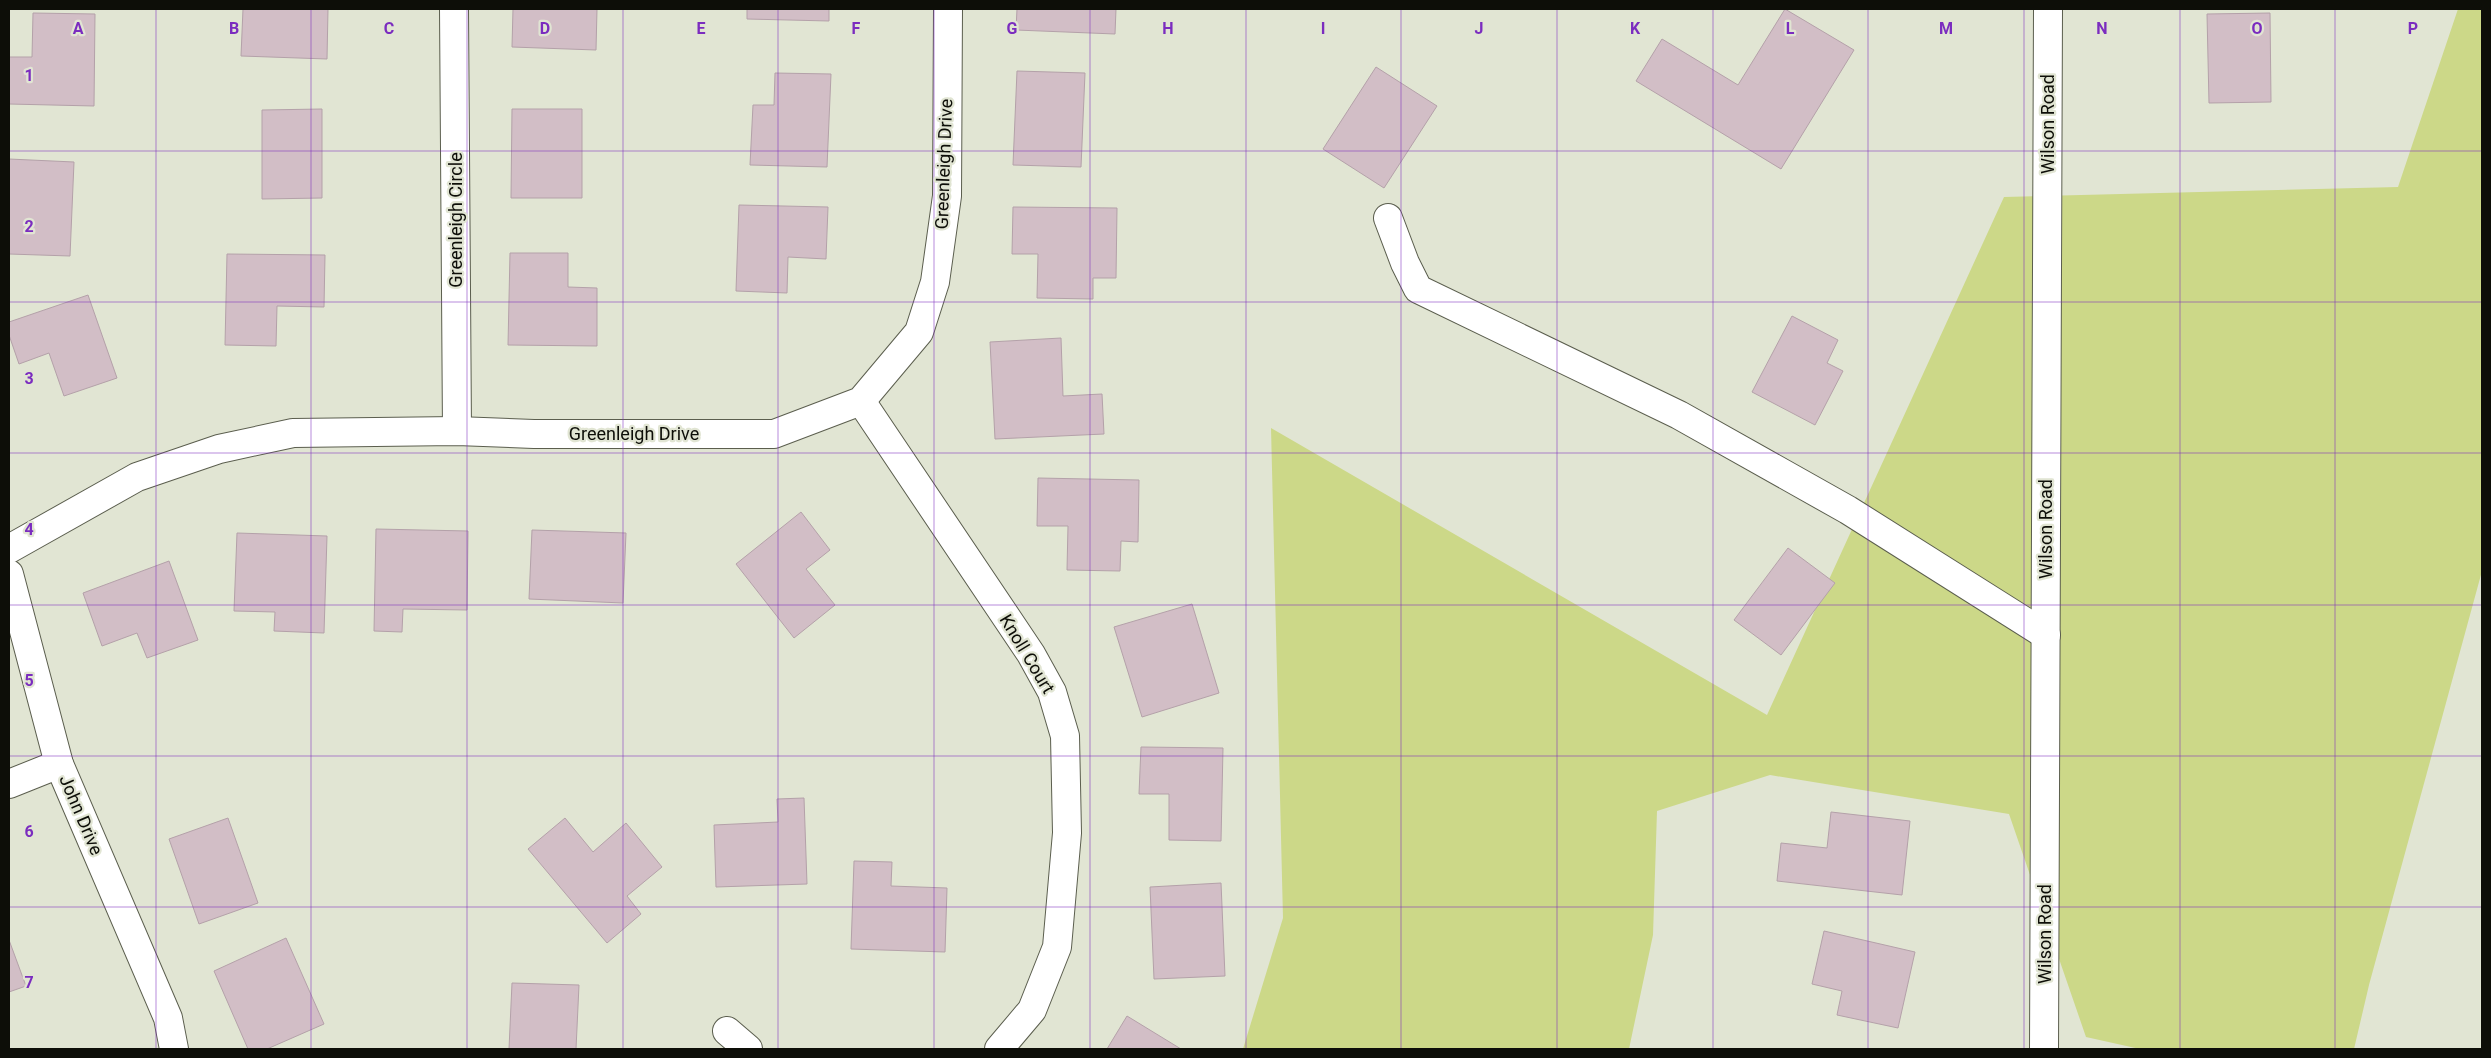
<svg xmlns="http://www.w3.org/2000/svg" width="2491" height="1058" font-family="Roboto,sans-serif">
	<rect width="100%" height="100%" fill="#e1e5d3"/>
	<path fill="#ccd888" d="M 2458,9 L 2482,9 L 2482,571 L 2369,985 L 2354,1049 L 2140,1049 L 2086,1037 L 2009,814 L 1770,775 L 1657,811 L 1653,935 L 1629,1049 L 1243,1049 L 1283,918 L 1271,428 L 1767,715 L 2004,197 L 2398,187 Z"/>
	<g fill="#d2bec6" stroke="#b4a1a9">
		<path d="M 243,9 L 328,9 L 327,59 L 241,56 Z"/>
		<path d="M 513,9 L 597,9 L 596,50 L 512,47 Z"/>
		<path d="M 747,9 L 829,9 L 829,21 L 747,19 Z"/>
		<path d="M 1017,9 L 1116,9 L 1115,34 L 1016,30 Z"/>
		<path d="M 1785,9 L 1854,50 L 1781,169 L 1636,81 L 1662,39 L 1738,85 Z"/>
		<path d="M 33,13 L 95,14 L 94,106 L 9,104 L 9,57 L 32,57 Z"/>
		<path d="M 2270,13 L 2271,102 L 2209,103 L 2207,14 Z"/>
		<path d="M 1376,67 L 1437,106 L 1384,188 L 1323,149 Z"/>
		<path d="M 1017,71 L 1085,73 L 1081,167 L 1013,165 Z"/>
		<path d="M 775,73 L 831,74 L 827,167 L 750,165 L 753,105 L 774,105 Z"/>
		<path d="M 322,109 L 322,198 L 262,199 L 262,110 Z"/>
		<path d="M 512,109 L 582,109 L 582,198 L 511,198 Z"/>
		<path d="M 9,159 L 74,162 L 70,256 L 9,254 Z"/>
		<path d="M 739,205 L 828,207 L 826,259 L 788,257 L 787,293 L 736,291 Z"/>
		<path d="M 1013,207 L 1117,208 L 1116,278 L 1093,278 L 1093,299 L 1037,298 L 1038,254 L 1012,254 Z"/>
		<path d="M 510,253 L 568,253 L 568,287 L 597,288 L 597,346 L 508,345 Z"/>
		<path d="M 227,254 L 325,255 L 324,307 L 277,306 L 276,346 L 225,345 Z"/>
		<path d="M 88,295 L 117,378 L 64,396 L 49,353 L 19,364 L 9,335 L 9,322 Z"/>
		<path d="M 1792,316 L 1838,340 L 1827,363 L 1843,371 L 1815,425 L 1752,392 Z"/>
		<path d="M 1061,338 L 1063,396 L 1102,394 L 1104,434 L 995,439 L 990,342 Z"/>
		<path d="M 1038,478 L 1139,480 L 1138,542 L 1121,541 L 1120,571 L 1067,570 L 1068,526 L 1037,526 Z"/>
		<path d="M 801,512 L 830,550 L 806,569 L 835,605 L 794,638 L 736,564 Z"/>
		<path d="M 376,529 L 468,531 L 467,610 L 403,609 L 402,632 L 374,631 Z"/>
		<path d="M 532,530 L 626,533 L 623,603 L 529,599 Z"/>
		<path d="M 237,533 L 327,536 L 324,633 L 274,631 L 275,612 L 234,611 Z"/>
		<path d="M 1788,548 L 1835,583 L 1781,655 L 1734,620 Z"/>
		<path d="M 169,561 L 198,640 L 147,658 L 137,633 L 102,646 L 83,593 Z"/>
		<path d="M 1192,604 L 1219,693 L 1142,717 L 1114,627 Z"/>
		<path d="M 1141,747 L 1223,748 L 1221,841 L 1169,840 L 1169,794 L 1139,794 Z"/>
		<path d="M 804,798 L 807,884 L 716,887 L 714,825 L 778,822 L 777,799 Z"/>
		<path d="M 1831,812 L 1910,821 L 1902,895 L 1777,881 L 1781,843 L 1827,848 Z"/>
		<path d="M 228,818 L 258,903 L 199,924 L 169,839 Z"/>
		<path d="M 565,818 L 593,852 L 626,823 L 662,867 L 627,896 L 641,914 L 607,943 L 528,849 Z"/>
		<path d="M 854,861 L 892,862 L 891,886 L 947,888 L 945,952 L 851,949 Z"/>
		<path d="M 1221,883 L 1225,976 L 1154,979 L 1150,887 Z"/>
		<path d="M 1824,931 L 1915,952 L 1898,1028 L 1837,1015 L 1842,991 L 1812,984 Z"/>
		<path d="M 286,938 L 324,1024 L 267,1049 L 248,1049 L 214,971 Z"/>
		<path d="M 9,940 L 26,986 L 9,992 Z"/>
		<path d="M 512,983 L 579,985 L 576,1049 L 509,1049 Z"/>
		<path d="M 1127,1016 L 1181,1049 L 1107,1049 Z"/>
	</g>
	<g fill="none" stroke-linecap="round" stroke-linejoin="round">
		<g stroke="#5b5e4e" stroke-width="30">
			<g id="minor">
				<path d="M 454,9 L 457,431"/>
				<path d="M 1388,218 L 1405,263 L 1418,289 L 1679,415 L 1848,510 L 2046,635"/>
				<path d="M 861,401 L 1031,654 L 1052,692 L 1065,736 L 1067,833 L 1057,947 L 1032,1010 L 999,1049"/>
				<path d="M 9,549 L 137,477 L 219,449 L 293,433 L 457,431 L 534,434 L 774,434 L 861,401 L 919,332 L 935,282 L 947,196 L 948,9"/>
				<path d="M 9,574 L 59,764 L 168,1018 L 174,1049"/>
				<path d="M 9,784 L 59,764"/>
				<path d="M 727,1031 L 748,1049"/>
				<path d="M 2044,1049 L 2048,9"/>
			</g>
		</g>
		<use href="#minor" stroke="#fff" stroke-width="28"/>
	</g>
	<path fill="none" stroke="#7b2cbf" stroke-width="1" stroke-opacity="0.55" d="M 156,9 L 156,1049M 311,9 L 311,1049M 467,9 L 467,1049M 623,9 L 623,1049M 778,9 L 778,1049M 934,9 L 934,1049M 1090,9 L 1090,1049M 1246,9 L 1246,1049M 1401,9 L 1401,1049M 1557,9 L 1557,1049M 1713,9 L 1713,1049M 1868,9 L 1868,1049M 2024,9 L 2024,1049M 2180,9 L 2180,1049M 2335,9 L 2335,1049M 9,151 L 2482,151M 9,302 L 2482,302M 9,453 L 2482,453M 9,605 L 2482,605M 9,756 L 2482,756M 9,907 L 2482,907"/>
	<g text-anchor="middle" stroke-width="4.5" stroke-linejoin="round" paint-order="stroke">
		<g font-size="18" fill="#0d0e08" stroke="#e1e5d3">
			<text transform="translate(2048 124) rotate(-90)" y="6">Wilson Road</text>
			<text transform="translate(944 164) rotate(-88)" y="6">Greenleigh Drive</text>
			<text transform="translate(456 220) rotate(-90)" y="6">Greenleigh Circle</text>
			<text x="634" y="440">Greenleigh Drive</text>
			<text transform="translate(2046 529) rotate(-90)" y="6">Wilson Road</text>
			<text transform="translate(1027 654) rotate(59)" y="6">Knoll Court</text>
			<text transform="translate(81 815) rotate(67)" y="6">John Drive</text>
			<text transform="translate(2045 934) rotate(-90)" y="6">Wilson Road</text>
		</g>
	</g>
	<g font-size="16" text-anchor="middle" font-weight="bold" fill="#7b2cbf" stroke="#e1e5d3" stroke-width="4.5" stroke-linejoin="round" paint-order="stroke">
		<text x="78" y="34">A</text>
		<text x="234" y="34">B</text>
		<text x="389" y="34">C</text>
		<text x="545" y="34">D</text>
		<text x="701" y="34">E</text>
		<text x="856" y="34">F</text>
		<text x="1012" y="34">G</text>
		<text x="1168" y="34">H</text>
		<text x="1323" y="34">I</text>
		<text x="1479" y="34">J</text>
		<text x="1635" y="34">K</text>
		<text x="1790" y="34">L</text>
		<text x="1946" y="34">M</text>
		<text x="2102" y="34">N</text>
		<text x="2257" y="34">O</text>
		<text x="2413" y="34">P</text>
		<text x="29" y="81">1</text>
		<text x="29" y="232">2</text>
		<text x="29" y="384">3</text>
		<text x="29" y="535">4</text>
		<text x="29" y="686">5</text>
		<text x="29" y="837">6</text>
		<text x="29" y="988">7</text>
	</g>
	<rect width="2491" height="1058" fill="none" stroke="#0d0e08" stroke-width="20"/>
</svg>
